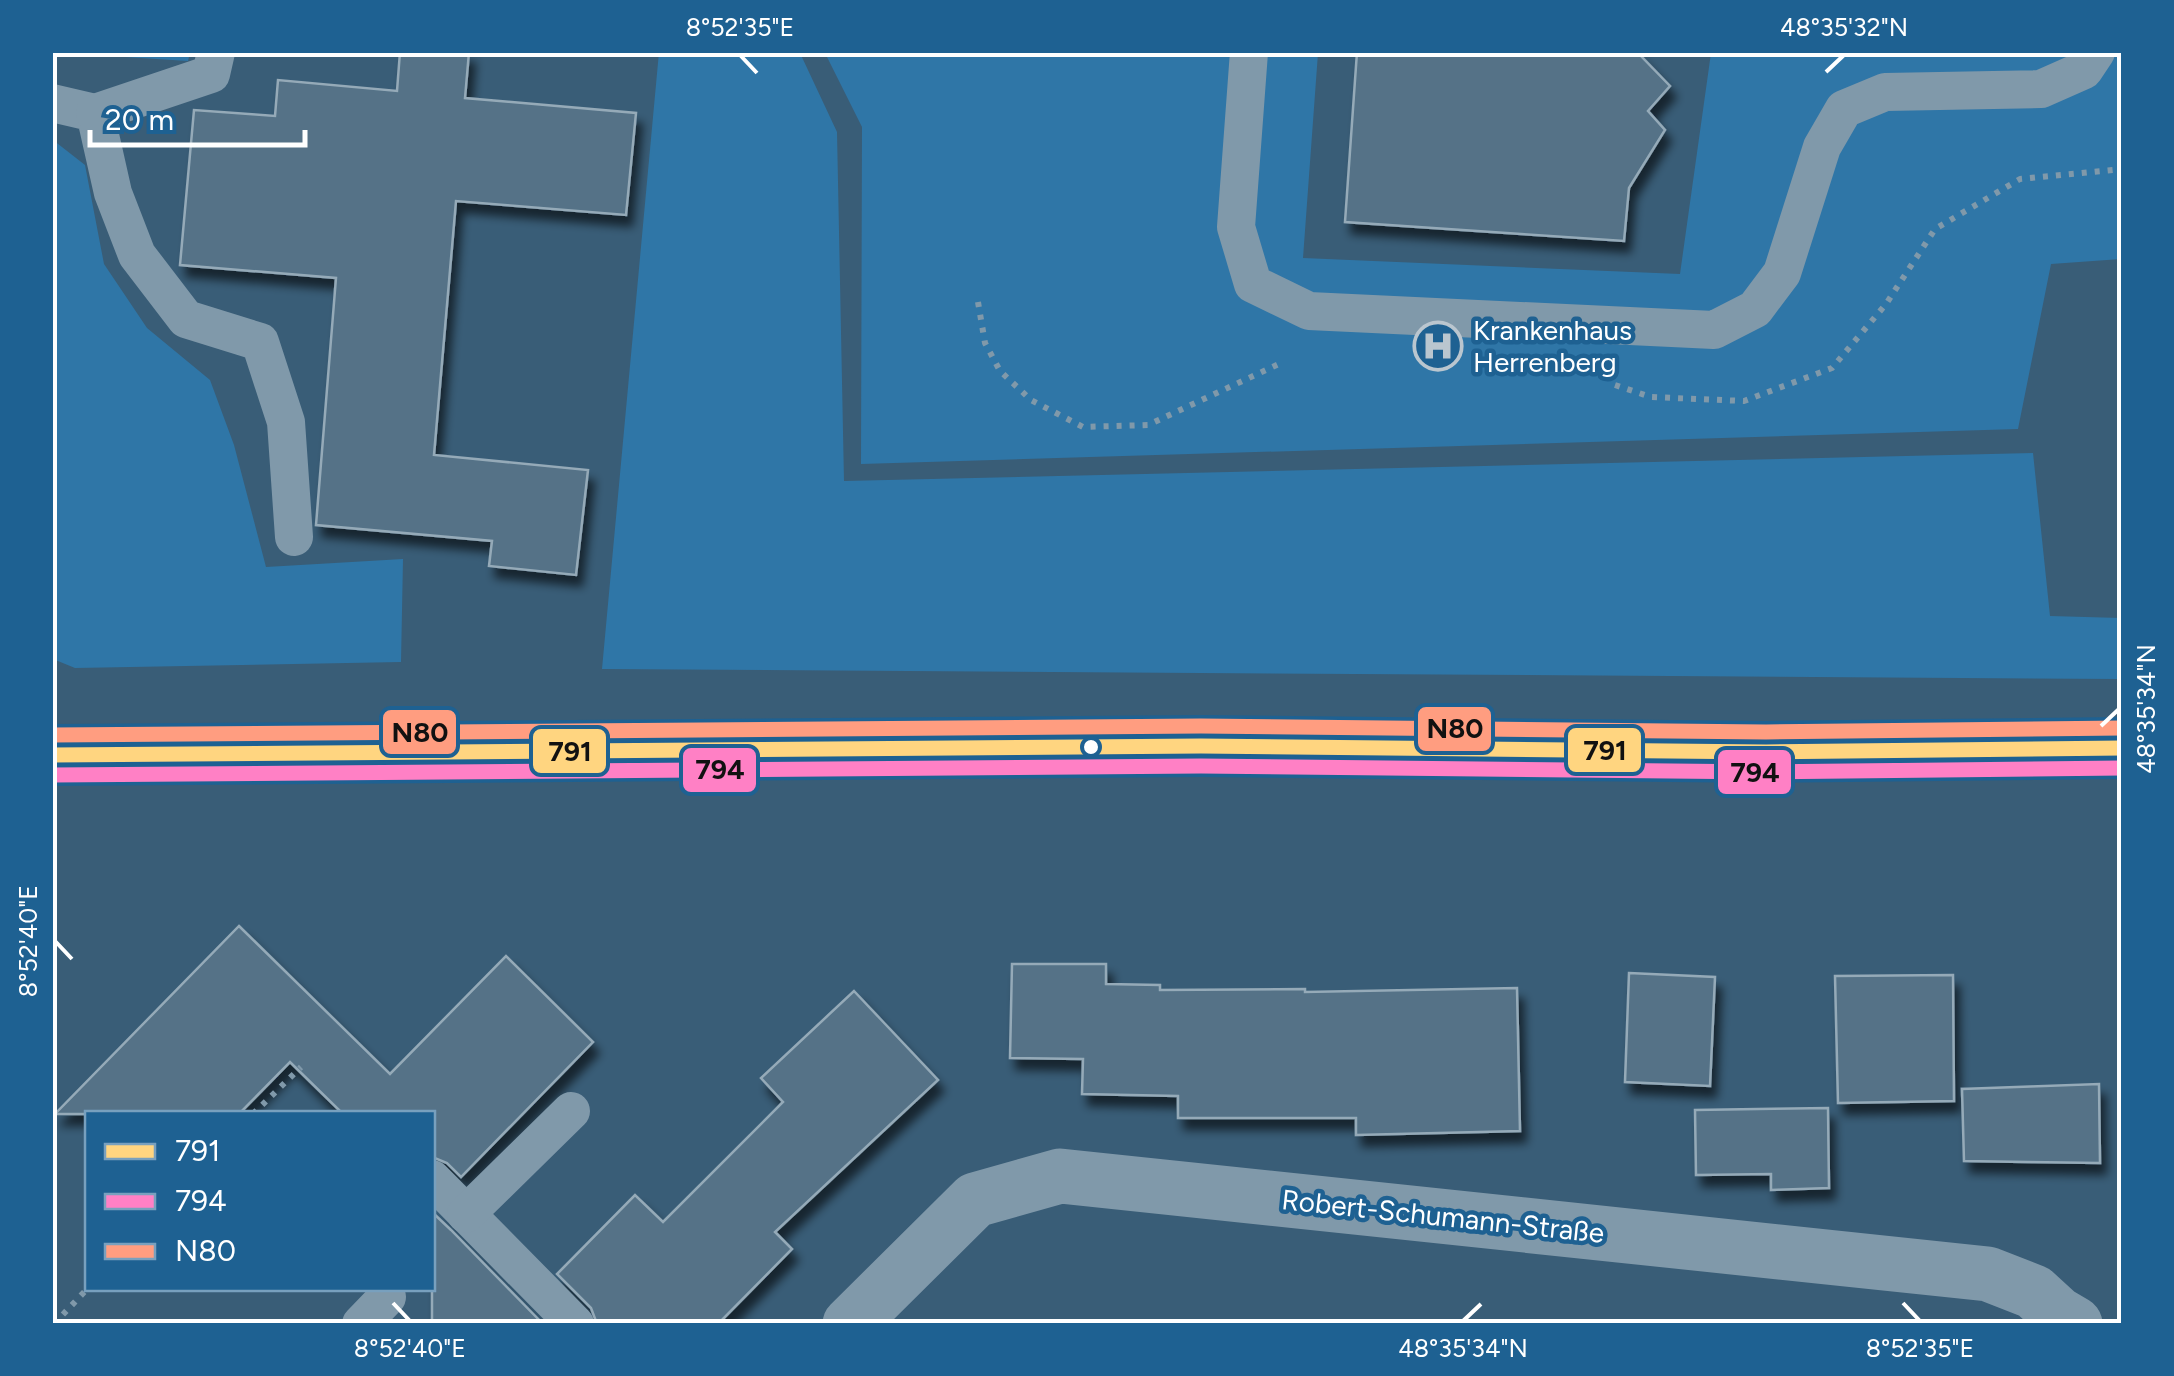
<svg xmlns="http://www.w3.org/2000/svg" width="2174" height="1376" font-family="Figtree,sans-serif">
	<defs>
		<filter id="shadow"><feDropShadow dx="6" dy="11" stdDeviation="5" flood-color="#0009"/></filter>
	</defs>
	<rect width="100%" height="100%" fill="#395d77"/>
	<g fill="#2f76a7">
		<path d="M 659,52 L 800,53 L 837,132 L 844,481 L 2033,453 L 2050,616 L 2121,618 L 2121,679 L 602,669 Z"/>
		<path d="M 62,53 L 190,53 L 188,61 Z"/>
		<path d="M 825,53 L 1318,53 L 1303,258 L 1680,274 L 1711,53 L 2121,53 L 2121,259 L 2051,264 L 2018,429 L 861,464 L 862,127 Z"/>
		<path d="M 53,140 L 85,165 L 104,264 L 147,328 L 210,380 L 234,445 L 266,567 L 403,559 L 401,662 L 75,668 L 53,659 Z"/>
	</g>
	<g fill="#547287" stroke="#95aab8" stroke-width="2.5" filter="url(#shadow)">
		<path d="M 400,52 L 469,52 L 465,98 L 636,113 L 626,215 L 456,201 L 434,455 L 588,470 L 576,575 L 489,566 L 492,541 L 316,525 L 336,278 L 180,265 L 194,110 L 275,116 L 278,80 L 397,91 Z"/>
		<path d="M 1357,52 L 1637,52 L 1670,86 L 1648,111 L 1665,130 L 1629,188 L 1624,241 L 1345,222 Z"/>
		<path d="M 239,926 L 390,1074 L 506,956 L 593,1042 L 461,1177 L 447,1163 L 432,1157 L 432,1114 L 343,1114 L 290,1062 L 239,1114 L 55,1114 Z"/>
		<path d="M 1012,964 L 1106,964 L 1106,984 L 1160,985 L 1160,990 L 1305,989 L 1305,992 L 1517,988 L 1520,1131 L 1356,1135 L 1356,1118 L 1178,1118 L 1178,1096 L 1082,1094 L 1083,1059 L 1010,1058 Z"/>
		<path d="M 1629,973 L 1715,977 L 1710,1086 L 1625,1082 Z"/>
		<path d="M 1953,975 L 1954,1101 L 1838,1103 L 1835,976 Z"/>
		<path d="M 854,991 L 938,1080 L 775,1232 L 792,1249 L 718,1324 L 597,1324 L 591,1308 L 557,1274 L 635,1195 L 663,1222 L 783,1102 L 761,1078 Z"/>
		<path d="M 2099,1084 L 2100,1163 L 1964,1161 L 1962,1089 Z"/>
		<path d="M 1828,1108 L 1829,1188 L 1771,1190 L 1771,1174 L 1696,1175 L 1695,1110 Z"/>
		<path d="M 432,1212 L 451,1230 L 543,1324 L 432,1324 Z"/>
	</g>
	<g fill="none" stroke-linecap="round" stroke-linejoin="round">
		<g stroke="#8099aa" stroke-width="6" stroke-dasharray="5 8" stroke-linecap="butt">
			<path d="M 978,302 L 985,343 L 1000,371 L 1031,400 L 1083,427 L 1148,425 L 1281,363"/>
			<path d="M 1615,385 L 1651,397 L 1744,401 L 1832,368 L 1886,304 L 1935,229 L 2020,179 L 2122,169"/>
			<path d="M 253,1114 L 301,1067"/>
			<path d="M 54,1324 L 88,1288"/>
		</g>
		<g stroke="#8099aa" stroke-width="38">
			<path d="M 1249,52 L 1236,227 L 1253,284 L 1309,311 L 1714,330 L 1755,309 L 1782,273 L 1822,147 L 1844,109 L 1885,92 L 2041,89 L 2084,70 L 2096,52"/>
			<path d="M 52,103 L 95,113 L 113,193 L 137,255 L 186,319 L 260,342 L 286,422 L 294,537"/>
			<path d="M 95,113 L 211,74 L 216,52"/>
			<path d="M 432,1179 L 575,1324"/>
			<path d="M 466,1214 L 571,1111"/>
			<path d="M 361,1324 L 387,1297"/>
		</g>
		<path stroke="#8099aa" stroke-width="55" d="M 850,1324 L 975,1200 L 1060,1176 L 1988,1274 L 2034,1292 L 2058,1314 L 2075,1324"/>
		<path stroke="#8098a9" stroke-width="55" d="M 52,755 L 1201,746 L 1766,752 L 2122,748"/>
		<g stroke="#1e6192" stroke-width="22">
			<path id="bus-1" d="M 52,755 L 1201,746 L 1766,752 L 2122,748"/>
		</g>
		<g stroke="#1e6192" stroke-width="22">
			<path id="bus-2" d="M 52,775 L 1201,766 L 1766,772 L 2122,768"/>
		</g>
		<g stroke="#1e6192" stroke-width="22">
			<path id="bus-3" d="M 52,735 L 1201,726 L 1766,732 L 2122,728"/>
		</g>
		<use href="#bus-1" stroke="#ffd580" stroke-width="15"/>
		<use href="#bus-2" stroke="#ff80c5" stroke-width="15"/>
		<use href="#bus-3" stroke="#ff9d80" stroke-width="15"/>
	</g>
	<path fill="none" stroke="#fff" stroke-width="4" d="M 740,55 L 757,73M 1826,72 L 1844,55M 2101,726 L 2119,709M 55,941 L 72,959M 393,1303 L 410,1321M 1903,1303 L 1920,1321M 1463,1321 L 1481,1304"/>
	<defs>
		<g id="hospital-ring" transform="scale(2.5)"><circle r="9.5" fill="#1e6192" stroke="#bac6cf" stroke-width="1.5"/><path d="M-5-5h3v3.5h4V-5h3V5h-3V1.5h-4V5h-3Z" fill="#bac6cf"/></g>
	</defs>
	<g fill-rule="evenodd">
		<use href="#hospital-ring" x="1438" y="346"/>
	</g>
	<circle fill="#fff" stroke="#1e6192" stroke-width="4" cx="1091" cy="747" r="9"/>
	<g text-anchor="middle" stroke-width="9" stroke-linejoin="round" paint-order="stroke">
		<g font-size="28" fill="#fff" stroke="#1e6192" text-anchor="start">
			<text x="1473" y="340">Krankenhaus<tspan x="1473" dy="32">Herrenberg</tspan></text>
		</g>
		<g font-size="28" fill="#fff" stroke="#1e6192">
			<text transform="translate(1443 1216) rotate(6)" y="10">Robert-Schumann-Straße</text>
		</g>
	</g>
	<g stroke="#1e6192" stroke-width="4">
		<rect x="1416" y="705" width="77" height="48" rx="10" fill="#ff9d80"/>
		<rect x="381" y="708" width="77" height="48" rx="10" fill="#ff9d80"/>
		<rect x="1566" y="726" width="77" height="48" rx="10" fill="#ffd580"/>
		<rect x="531" y="727" width="77" height="48" rx="10" fill="#ffd580"/>
		<rect x="681" y="746" width="77" height="48" rx="10" fill="#ff80c5"/>
		<rect x="1716" y="748" width="77" height="48" rx="10" fill="#ff80c5"/>
	</g>
	<g font-size="28" text-anchor="middle" font-weight="bold" fill="#111">
		<text x="1455" y="738">N80</text>
		<text x="420" y="742">N80</text>
		<text x="1605" y="760">791</text>
		<text x="570" y="761">791</text>
		<text x="720" y="779">794</text>
		<text x="1755" y="782">794</text>
	</g>
	<rect width="2174" height="1376" fill="none" stroke="#1e6192" stroke-width="110"/>
	<rect x="85" y="1111" width="350" height="180" fill="#1e6192" stroke="#78a0be" stroke-width="2.5"/>
	<rect x="105" y="1144" width="50" height="15" fill="#ffd580" stroke="#78a0be" stroke-width="2.5"/>
	<text x="175" y="1161" font-size="30" fill="#ffffff">791</text>
	<rect x="105" y="1194" width="50" height="15" fill="#ff80c5" stroke="#78a0be" stroke-width="2.5"/>
	<text x="175" y="1211" font-size="30" fill="#ffffff">794</text>
	<rect x="105" y="1244" width="50" height="15" fill="#ff9d80" stroke="#78a0be" stroke-width="2.5"/>
	<text x="175" y="1261" font-size="30" fill="#ffffff">N80</text>
	<path d="M90 130v15h215v-15" fill="none" stroke="#ffffff" stroke-width="5"/>
	<text x="105" y="130" font-size="30" fill="#ffffff" stroke="#1e6192" stroke-width="8" paint-order="stroke">20 m</text>
	<rect x="55" y="55" width="2064" height="1266" fill="none" stroke="#fff" stroke-width="4"/>
	<g font-size="25" text-anchor="middle" fill="#fff">
		<text x="740" y="36">8°52'35"E</text>
		<text x="1844" y="36">48°35'32"N</text>
		<text transform="translate(2146 709) rotate(-90)" y="9">48°35'34"N</text>
		<text transform="translate(28 941) rotate(-90)" y="9">8°52'40"E</text>
		<text x="410" y="1357">8°52'40"E</text>
		<text x="1463" y="1357">48°35'34"N</text>
		<text x="1920" y="1357">8°52'35"E</text>
	</g>
</svg>
